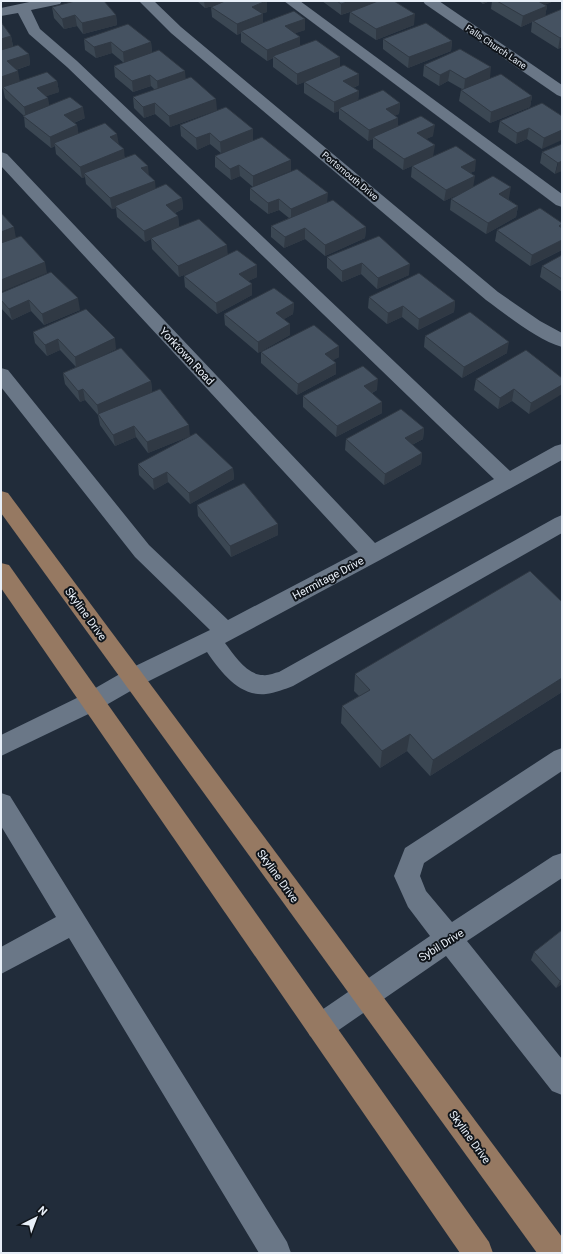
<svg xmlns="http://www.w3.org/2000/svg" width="563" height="1254" font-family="Roboto,sans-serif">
	<rect width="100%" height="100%" fill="#212c3a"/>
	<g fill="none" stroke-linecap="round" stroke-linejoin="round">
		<g fill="#6a7787" fill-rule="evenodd">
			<path d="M 34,1 L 62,1 L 60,4 L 31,10 L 40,29 L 77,61 L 510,471 L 555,446 L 562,444 L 562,460 L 380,560 L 225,643 C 234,655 247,675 263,675 C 268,676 274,673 279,672 L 555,518 L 562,515 L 562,533 L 293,686 C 285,689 275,693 266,694 C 239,697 220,671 207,652 L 141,685 L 101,708 L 1,756 L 1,735 L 85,694 L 125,671 L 210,630 L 135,557 L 1,387 L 1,368 L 8,370 L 149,545 L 228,620 L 358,552 L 1,166 L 1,152 L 7,154 L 375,543 L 494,479 L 67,67 L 29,34 L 18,13 L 1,16 L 1,8 Z"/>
			<path d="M 139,1 L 154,1 L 181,27 L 498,292 L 540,321 L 562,333 L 562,347 C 537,340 507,315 486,300 L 171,33 Z"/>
			<path d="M 284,1 L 300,1 L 562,194 L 562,207 L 556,205 Z"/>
			<path d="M 423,1 L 439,1 L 562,85 L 562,97 L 557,95 L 425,4 Z"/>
			<path d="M 562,748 L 562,771 L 424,863 L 420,876 L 426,891 L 452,922 L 553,856 L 562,853 L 562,878 L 467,941 L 562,1059 L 562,1095 L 552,1091 L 446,956 L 330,1036 L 320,1040 L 310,1036 L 306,1027 L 310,1018 L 430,936 L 408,907 L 394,876 L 405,848 L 554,751 Z"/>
			<path d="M 1,793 L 10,796 L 287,1242 L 291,1253 L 259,1253 L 69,938 L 1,974 L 1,947 L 56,917 L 1,826 Z"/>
		</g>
		<g fill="#967962" fill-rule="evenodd">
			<path d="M 1,491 L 8,493 L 562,1237 L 562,1253 L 537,1253 L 1,513 Z"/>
			<path d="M 1,563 L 9,565 L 489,1242 L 493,1253 L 460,1253 L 1,588 Z"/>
		</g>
	</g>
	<g fill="#3b4753">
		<path d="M 197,1 L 267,1 L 267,12 L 263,13 L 263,23 L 305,19 L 305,30 L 295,33 L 300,37 L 300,46 L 340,67 L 359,85 L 353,88 L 359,91 L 358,101 L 400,103 L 399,114 L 395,115 L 398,126 L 433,136 L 426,139 L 433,156 L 475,171 L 470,173 L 473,187 L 509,198 L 508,199 L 518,206 L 516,217 L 486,234 L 450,210 L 451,199 L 459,194 L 444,201 L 411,177 L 412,166 L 427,159 L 403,170 L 373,148 L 373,139 L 368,141 L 339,119 L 339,111 L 334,113 L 304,93 L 304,82 L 297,85 L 273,67 L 273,58 L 267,61 L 241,42 L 241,33 L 237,35 L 212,17 L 211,7 L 213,6 L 205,8 Z"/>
		<path d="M 322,1 L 394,1 L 414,25 L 376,40 L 349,22 L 350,12 L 341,15 Z"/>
		<path d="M 479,1 L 490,1 L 483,4 Z"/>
		<path d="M 492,1 L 554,1 L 544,5 L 547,6 L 545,16 L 562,9 L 562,47 L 558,49 L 531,32 L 532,22 L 521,27 L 491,9 Z"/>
		<path d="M 52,7 L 116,15 L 117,25 L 83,34 L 77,26 L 64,29 L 54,18 Z"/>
		<path d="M 1,22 L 11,36 L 13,46 L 29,54 L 30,65 L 16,70 L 19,81 L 57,81 L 59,92 L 46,96 L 49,105 L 85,118 L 74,123 L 77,125 L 78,134 L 119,145 L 125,158 L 148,166 L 148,175 L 155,181 L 155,189 L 182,198 L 183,209 L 175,213 L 178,216 L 179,227 L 228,254 L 257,277 L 248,281 L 252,284 L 252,295 L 217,314 L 185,287 L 184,276 L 204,267 L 179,277 L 152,249 L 151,239 L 145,242 L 117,217 L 116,208 L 112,209 L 86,184 L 85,177 L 82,178 L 56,154 L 55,146 L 51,148 L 25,127 L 24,116 L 5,98 L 3,88 L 1,89 Z"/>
		<path d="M 84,39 L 151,42 L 152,53 L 185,71 L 185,79 L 217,110 L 170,127 L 155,114 L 144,118 L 134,108 L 133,97 L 155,90 L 151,86 L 133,92 L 115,77 L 114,66 L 124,63 L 112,53 L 96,58 L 85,50 Z"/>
		<path d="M 383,39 L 452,41 L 451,51 L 408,68 L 383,49 Z"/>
		<path d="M 424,65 L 490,78 L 482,81 L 532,96 L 530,107 L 490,123 L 459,101 L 461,90 L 462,89 L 448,81 L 439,86 L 423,76 Z"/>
		<path d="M 562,116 L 542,149 L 527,139 L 516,144 L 498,132 L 500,121 Z"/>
		<path d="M 180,125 L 253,129 L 253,187 L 240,176 L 231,180 L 215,167 L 215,156 L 252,141 L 221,153 L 210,144 L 197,150 L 181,136 Z"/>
		<path d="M 562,144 L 555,174 L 540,163 L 542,152 Z"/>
		<path d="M 250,188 L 327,202 L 366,227 L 365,238 L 325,256 L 305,239 L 284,248 L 271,237 L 271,226 L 289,218 L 279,210 L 268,214 L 250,200 Z"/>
		<path d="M 562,223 L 562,250 L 530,266 L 495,241 L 497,230 Z"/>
		<path d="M 379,236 L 409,275 L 377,289 L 361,274 L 342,282 L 327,268 L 327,257 Z"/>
		<path d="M 562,255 L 562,292 L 540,277 L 542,266 Z"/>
		<path d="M 1,293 L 80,310 L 44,325 L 31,311 L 12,320 L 1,308 Z"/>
		<path d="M 369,297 L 455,301 L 454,312 L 418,330 L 402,317 L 387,324 L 368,308 Z"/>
		<path d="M 294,303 L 293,314 L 284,319 L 290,335 L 258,353 L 225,325 L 224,314 Z"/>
		<path d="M 33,332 L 116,349 L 95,359 L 151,381 L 152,392 L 190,436 L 148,453 L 136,437 L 115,446 L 100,425 L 98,415 L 85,400 L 80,402 L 65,384 L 63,373 L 76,367 L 60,350 L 47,356 L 35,343 Z"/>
		<path d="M 425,336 L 507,353 L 462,378 L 424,347 Z"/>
		<path d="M 261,352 L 339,357 L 333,360 L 336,374 L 297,395 L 261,363 Z"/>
		<path d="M 562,378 L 529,414 L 512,401 L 498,409 L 474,390 L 476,379 Z"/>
		<path d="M 377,390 L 372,393 L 382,413 L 336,437 L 303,407 L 303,396 Z"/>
		<path d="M 424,428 L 423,439 L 412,445 L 422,453 L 421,464 L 384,485 L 345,450 L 346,439 Z"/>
		<path d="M 138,464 L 233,468 L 234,479 L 190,504 L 168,482 L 154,490 L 139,475 Z"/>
		<path d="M 197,505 L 278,524 L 278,535 L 231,557 L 198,516 Z"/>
		<path d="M 562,602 L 562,692 L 430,776 L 407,751 L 380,768 L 341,723 L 342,706 L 359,696 L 354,691 L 355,674 Z"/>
		<path d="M 562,930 L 562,984 L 556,988 L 531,960 L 534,952 Z"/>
	</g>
	<g fill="#303944">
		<path d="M 204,1 L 226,1 L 226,2 L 205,8 Z"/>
		<path d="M 267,1 L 267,12 L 252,17 L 252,7 Z"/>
		<path d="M 350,1 L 379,1 L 341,15 L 341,4 Z"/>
		<path d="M 484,1 L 490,1 L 483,4 Z"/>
		<path d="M 534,1 L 554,1 L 533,10 Z"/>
		<path d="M 547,6 L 545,17 L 533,21 L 532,22 L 521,27 L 523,16 Z"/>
		<path d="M 263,14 L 263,24 L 241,31 L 241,33 L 237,35 L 237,24 Z"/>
		<path d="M 415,14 L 414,25 L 376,40 L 376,29 Z"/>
		<path d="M 75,15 L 77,26 L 64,29 L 62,19 Z"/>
		<path d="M 116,15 L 117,25 L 83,34 L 82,23 Z"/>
		<path d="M 305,19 L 305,30 L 285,37 L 285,26 Z"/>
		<path d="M 11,36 L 13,47 L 1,50 L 1,39 Z"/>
		<path d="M 300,37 L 300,47 L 273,56 L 273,58 L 267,61 L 267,50 Z"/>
		<path d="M 562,37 L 562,47 L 558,49 L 560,38 Z"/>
		<path d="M 452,41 L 451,51 L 408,68 L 409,57 Z"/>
		<path d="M 111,42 L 112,53 L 96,58 L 94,47 Z"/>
		<path d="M 151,42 L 152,53 L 124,63 L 123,52 Z"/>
		<path d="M 29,54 L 30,65 L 9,72 L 7,61 Z"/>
		<path d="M 340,57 L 340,68 L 297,85 L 297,74 Z"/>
		<path d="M 491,67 L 490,78 L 464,90 L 465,79 Z"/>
		<path d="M 450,70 L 448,81 L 439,86 L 440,75 Z"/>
		<path d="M 18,71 L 20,82 L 1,89 L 1,77 Z"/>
		<path d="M 185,71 L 186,82 L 158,92 L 157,81 Z"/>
		<path d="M 359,74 L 359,85 L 343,92 L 343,81 Z"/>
		<path d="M 150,75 L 151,86 L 133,92 L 132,81 Z"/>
		<path d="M 57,81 L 59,92 L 39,99 L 37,88 Z"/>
		<path d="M 359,91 L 358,102 L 339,108 L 339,111 L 334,113 L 334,102 Z"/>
		<path d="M 532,96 L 530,107 L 490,123 L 491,112 Z"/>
		<path d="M 48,98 L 50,109 L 26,118 L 24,107 Z"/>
		<path d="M 216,99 L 217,110 L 170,127 L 169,116 Z"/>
		<path d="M 155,103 L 155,114 L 144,118 L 143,107 Z"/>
		<path d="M 400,103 L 399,114 L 385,120 L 386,109 Z"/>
		<path d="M 83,107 L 85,118 L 66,126 L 64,115 Z"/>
		<path d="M 398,118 L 398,129 L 373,137 L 373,139 L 368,141 L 369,130 Z"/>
		<path d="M 77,125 L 79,136 L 54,143 L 55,146 L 51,148 L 50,137 Z"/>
		<path d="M 435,125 L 433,136 L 416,144 L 417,133 Z"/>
		<path d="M 529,128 L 527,139 L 516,144 L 517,133 Z"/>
		<path d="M 253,129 L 253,140 L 221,153 L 220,142 Z"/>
		<path d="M 562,130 L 562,140 L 542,149 L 544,138 Z"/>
		<path d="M 210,133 L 210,144 L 197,150 L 196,138 Z"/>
		<path d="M 117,134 L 119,145 L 110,137 Z"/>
		<path d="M 435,145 L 433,157 L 403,170 L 404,159 Z"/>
		<path d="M 124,149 L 125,161 L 84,173 L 85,177 L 82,178 L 80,167 Z"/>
		<path d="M 291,160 L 291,171 L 253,187 L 253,176 Z"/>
		<path d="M 476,160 L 475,171 L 459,178 L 461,167 Z"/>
		<path d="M 562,161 L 562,171 L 555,174 L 558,163 Z"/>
		<path d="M 239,165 L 240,176 L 231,180 L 230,169 Z"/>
		<path d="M 148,166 L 149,177 L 141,168 Z"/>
		<path d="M 475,176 L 473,188 L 444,201 L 446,190 Z"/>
		<path d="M 155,181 L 156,192 L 115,206 L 116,208 L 112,209 L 110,198 Z"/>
		<path d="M 511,187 L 509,198 L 497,205 L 499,194 Z"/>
		<path d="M 328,193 L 327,204 L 291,220 L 291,209 Z"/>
		<path d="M 182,198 L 183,209 L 167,216 L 166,205 Z"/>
		<path d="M 279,199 L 279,210 L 268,214 L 268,203 Z"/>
		<path d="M 518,206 L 516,217 L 486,234 L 488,223 Z"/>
		<path d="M 178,216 L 179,227 L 151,238 L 151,239 L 145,242 L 144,231 Z"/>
		<path d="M 14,227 L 16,238 L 1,244 L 1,232 Z"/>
		<path d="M 366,227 L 365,238 L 325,256 L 325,245 Z"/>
		<path d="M 305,228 L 305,239 L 284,248 L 285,237 Z"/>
		<path d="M 562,240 L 562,250 L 530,266 L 532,255 Z"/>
		<path d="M 227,245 L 228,257 L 179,277 L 178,266 Z"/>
		<path d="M 45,262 L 47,273 L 1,292 L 1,280 Z"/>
		<path d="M 362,263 L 361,274 L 342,282 L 342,271 Z"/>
		<path d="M 410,264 L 409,275 L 377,289 L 378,278 Z"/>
		<path d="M 257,265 L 257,277 L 240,285 L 239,274 Z"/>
		<path d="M 252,284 L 252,295 L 217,314 L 216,303 Z"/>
		<path d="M 78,298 L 80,310 L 44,325 L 42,314 Z"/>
		<path d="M 29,300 L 31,311 L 12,320 L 9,309 Z"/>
		<path d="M 455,301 L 454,312 L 418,330 L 419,319 Z"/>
		<path d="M 294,303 L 293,314 L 276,324 L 276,313 Z"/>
		<path d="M 403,306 L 402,317 L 387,324 L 388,313 Z"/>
		<path d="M 290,324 L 290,335 L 258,353 L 258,342 Z"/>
		<path d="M 115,338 L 116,349 L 76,368 L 75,357 Z"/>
		<path d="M 58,339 L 60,350 L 47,356 L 45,345 Z"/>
		<path d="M 509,342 L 507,353 L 462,378 L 464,367 Z"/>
		<path d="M 339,346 L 339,357 L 325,365 L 325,354 Z"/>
		<path d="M 336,363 L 336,374 L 297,395 L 298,384 Z"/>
		<path d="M 378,379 L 377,390 L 363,397 L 364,386 Z"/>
		<path d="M 151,381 L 152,392 L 99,416 L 97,405 Z"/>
		<path d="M 562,385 L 562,394 L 529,414 L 531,403 Z"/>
		<path d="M 83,389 L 85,400 L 80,402 L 78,391 Z"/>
		<path d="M 514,389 L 512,401 L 498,409 L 500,398 Z"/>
		<path d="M 382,402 L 382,413 L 336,437 L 337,426 Z"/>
		<path d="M 189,425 L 190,436 L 148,453 L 147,442 Z"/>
		<path d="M 134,426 L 136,437 L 115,446 L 113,435 Z"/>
		<path d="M 424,428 L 423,439 L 404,449 L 405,438 Z"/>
		<path d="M 422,453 L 421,464 L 384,485 L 385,474 Z"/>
		<path d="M 233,468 L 234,479 L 190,504 L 189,493 Z"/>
		<path d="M 167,472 L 168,482 L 154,490 L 153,479 Z"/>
		<path d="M 278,524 L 278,535 L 231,557 L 230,546 Z"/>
		<path d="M 562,678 L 562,692 L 430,776 L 433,760 Z"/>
		<path d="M 410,734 L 407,751 L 380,768 L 382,751 Z"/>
		<path d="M 562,979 L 562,984 L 556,988 L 560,981 Z"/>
	</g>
	<g fill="#455261" stroke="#303944">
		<path d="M 75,1 L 104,1 L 116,15 L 82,23 L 75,15 L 62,19 L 52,7 Z"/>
		<path d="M 225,1 L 266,1 L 252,7 L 263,14 L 237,24 L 211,7 Z"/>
		<path d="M 337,1 L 350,1 L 341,4 Z"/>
		<path d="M 378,1 L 394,1 L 415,14 L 376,29 L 350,12 Z"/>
		<path d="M 497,1 L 538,1 L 547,6 L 523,16 Z"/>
		<path d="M 562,9 L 562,37 L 560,38 L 533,21 Z"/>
		<path d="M 294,11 L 305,19 L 285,26 L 300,37 L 267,50 L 241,31 Z"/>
		<path d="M 1,22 L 11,36 L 1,39 Z"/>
		<path d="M 426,23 L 452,41 L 409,57 L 383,39 Z"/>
		<path d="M 128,24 L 151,42 L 123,52 L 111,42 L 94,47 L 84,39 Z"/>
		<path d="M 316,40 L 340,57 L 297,74 L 273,56 Z"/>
		<path d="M 18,45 L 29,54 L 7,61 L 18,71 L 1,77 L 1,50 Z"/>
		<path d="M 460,49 L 491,67 L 465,79 L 450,70 L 440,75 L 424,65 Z"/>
		<path d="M 159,50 L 185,71 L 157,81 L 150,75 L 132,81 L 114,66 Z"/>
		<path d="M 344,65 L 359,74 L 343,81 L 359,91 L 334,102 L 304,82 Z"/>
		<path d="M 47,72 L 57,81 L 37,88 L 48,98 L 24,107 L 3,87 Z"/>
		<path d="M 501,74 L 532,96 L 491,112 L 461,90 Z"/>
		<path d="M 191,77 L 216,99 L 169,116 L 155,103 L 143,107 L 133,97 Z"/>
		<path d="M 383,90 L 400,103 L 386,109 L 398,118 L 369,130 L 339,108 Z"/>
		<path d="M 70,97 L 83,107 L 64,115 L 77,125 L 50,137 L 23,116 Z"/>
		<path d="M 542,103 L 562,116 L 562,130 L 544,138 L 529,128 L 517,133 L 500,121 Z"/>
		<path d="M 226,107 L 253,129 L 220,142 L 210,133 L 196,138 L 180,125 Z"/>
		<path d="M 421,116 L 435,125 L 417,133 L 435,145 L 404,159 L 373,137 Z"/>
		<path d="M 105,123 L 117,134 L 110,137 L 124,149 L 80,167 L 54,143 Z"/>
		<path d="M 262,137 L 291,160 L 253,176 L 239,165 L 230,169 L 215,156 Z"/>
		<path d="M 562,144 L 562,161 L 558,163 L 542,152 Z"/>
		<path d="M 456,146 L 476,160 L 461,167 L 475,176 L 446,190 L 412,166 Z"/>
		<path d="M 135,154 L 148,166 L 141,168 L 155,181 L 110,198 L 84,173 Z"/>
		<path d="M 297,169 L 328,193 L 291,209 L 279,199 L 268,203 L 250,188 Z"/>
		<path d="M 493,176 L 511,187 L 499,194 L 518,206 L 488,223 L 451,199 Z"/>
		<path d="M 166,184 L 182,198 L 166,205 L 178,216 L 144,231 L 115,206 Z"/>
		<path d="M 333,200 L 366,227 L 325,245 L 305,228 L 285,237 L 271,226 Z"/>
		<path d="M 540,208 L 562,223 L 562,224 L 559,226 L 562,228 L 562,240 L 532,255 L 497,230 Z"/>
		<path d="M 1,213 L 14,227 L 1,232 Z"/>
		<path d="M 199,219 L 227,245 L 178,266 L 151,238 Z"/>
		<path d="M 21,236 L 45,262 L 1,280 L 1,243 Z"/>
		<path d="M 379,236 L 410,264 L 378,278 L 362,263 L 342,271 L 327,257 Z"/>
		<path d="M 237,250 L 257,265 L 239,274 L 252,284 L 216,303 L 184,276 Z"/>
		<path d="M 562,255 L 562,279 L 542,266 Z"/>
		<path d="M 51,272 L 78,298 L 42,314 L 29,300 L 9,309 L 1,300 L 1,293 Z"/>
		<path d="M 419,273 L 455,301 L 419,319 L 403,306 L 388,313 L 369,297 Z"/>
		<path d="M 274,288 L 294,303 L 276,313 L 290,324 L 258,342 L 224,314 Z"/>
		<path d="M 86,309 L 115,338 L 75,357 L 58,339 L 45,345 L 33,332 Z"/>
		<path d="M 470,312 L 509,342 L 464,367 L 425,336 Z"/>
		<path d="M 314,325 L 339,346 L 325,354 L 336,363 L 298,384 L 261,352 Z"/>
		<path d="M 121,348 L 151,381 L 97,405 L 83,389 L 78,391 L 63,373 Z"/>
		<path d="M 526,350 L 562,378 L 562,385 L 531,403 L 514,389 L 500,398 L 476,379 Z"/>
		<path d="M 363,366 L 378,379 L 364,386 L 382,402 L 337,426 L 303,396 Z"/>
		<path d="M 160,389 L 189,425 L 147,442 L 134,426 L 113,435 L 98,414 Z"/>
		<path d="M 401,409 L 424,428 L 405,438 L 422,453 L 385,474 L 346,439 Z"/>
		<path d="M 196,433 L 233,468 L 189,493 L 167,472 L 153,479 L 138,464 Z"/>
		<path d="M 244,483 L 278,524 L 230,546 L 197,505 Z"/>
		<path d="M 530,571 L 562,602 L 562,678 L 433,760 L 410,734 L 382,751 L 342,706 L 370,690 L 355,674 Z"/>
		<path d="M 562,930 L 562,979 L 560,981 L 534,952 Z"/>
	</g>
	<g text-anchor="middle" stroke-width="4" stroke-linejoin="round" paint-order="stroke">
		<g font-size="9" fill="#e8eff8" stroke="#0f141a">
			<text transform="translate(496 47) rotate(34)" y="3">Falls Church Lane</text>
			<text transform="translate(350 176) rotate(40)" y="3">Portsmouth Drive</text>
		</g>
		<g font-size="11" fill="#e8eff8" stroke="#0f141a">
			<text transform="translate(187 356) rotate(47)" y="4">Yorktown Road</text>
			<text transform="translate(328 578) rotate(-28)" y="4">Hermitage Drive</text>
			<text transform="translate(86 614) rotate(54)" y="4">Skyline Drive</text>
			<text transform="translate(278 876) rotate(54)" y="4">Skyline Drive</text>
			<text transform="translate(441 945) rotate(-32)" y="4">Sybil Drive</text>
			<text transform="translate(470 1137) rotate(54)" y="4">Skyline Drive</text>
		</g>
	</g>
	<rect width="563" height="1254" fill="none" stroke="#e8eff8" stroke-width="4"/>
	<g transform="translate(36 1218) rotate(42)" stroke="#0f141a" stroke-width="3" paint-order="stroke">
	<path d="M0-3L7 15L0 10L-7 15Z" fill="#e8eff8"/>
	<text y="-6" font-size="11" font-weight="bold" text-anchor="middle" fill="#e8eff8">N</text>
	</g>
</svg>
